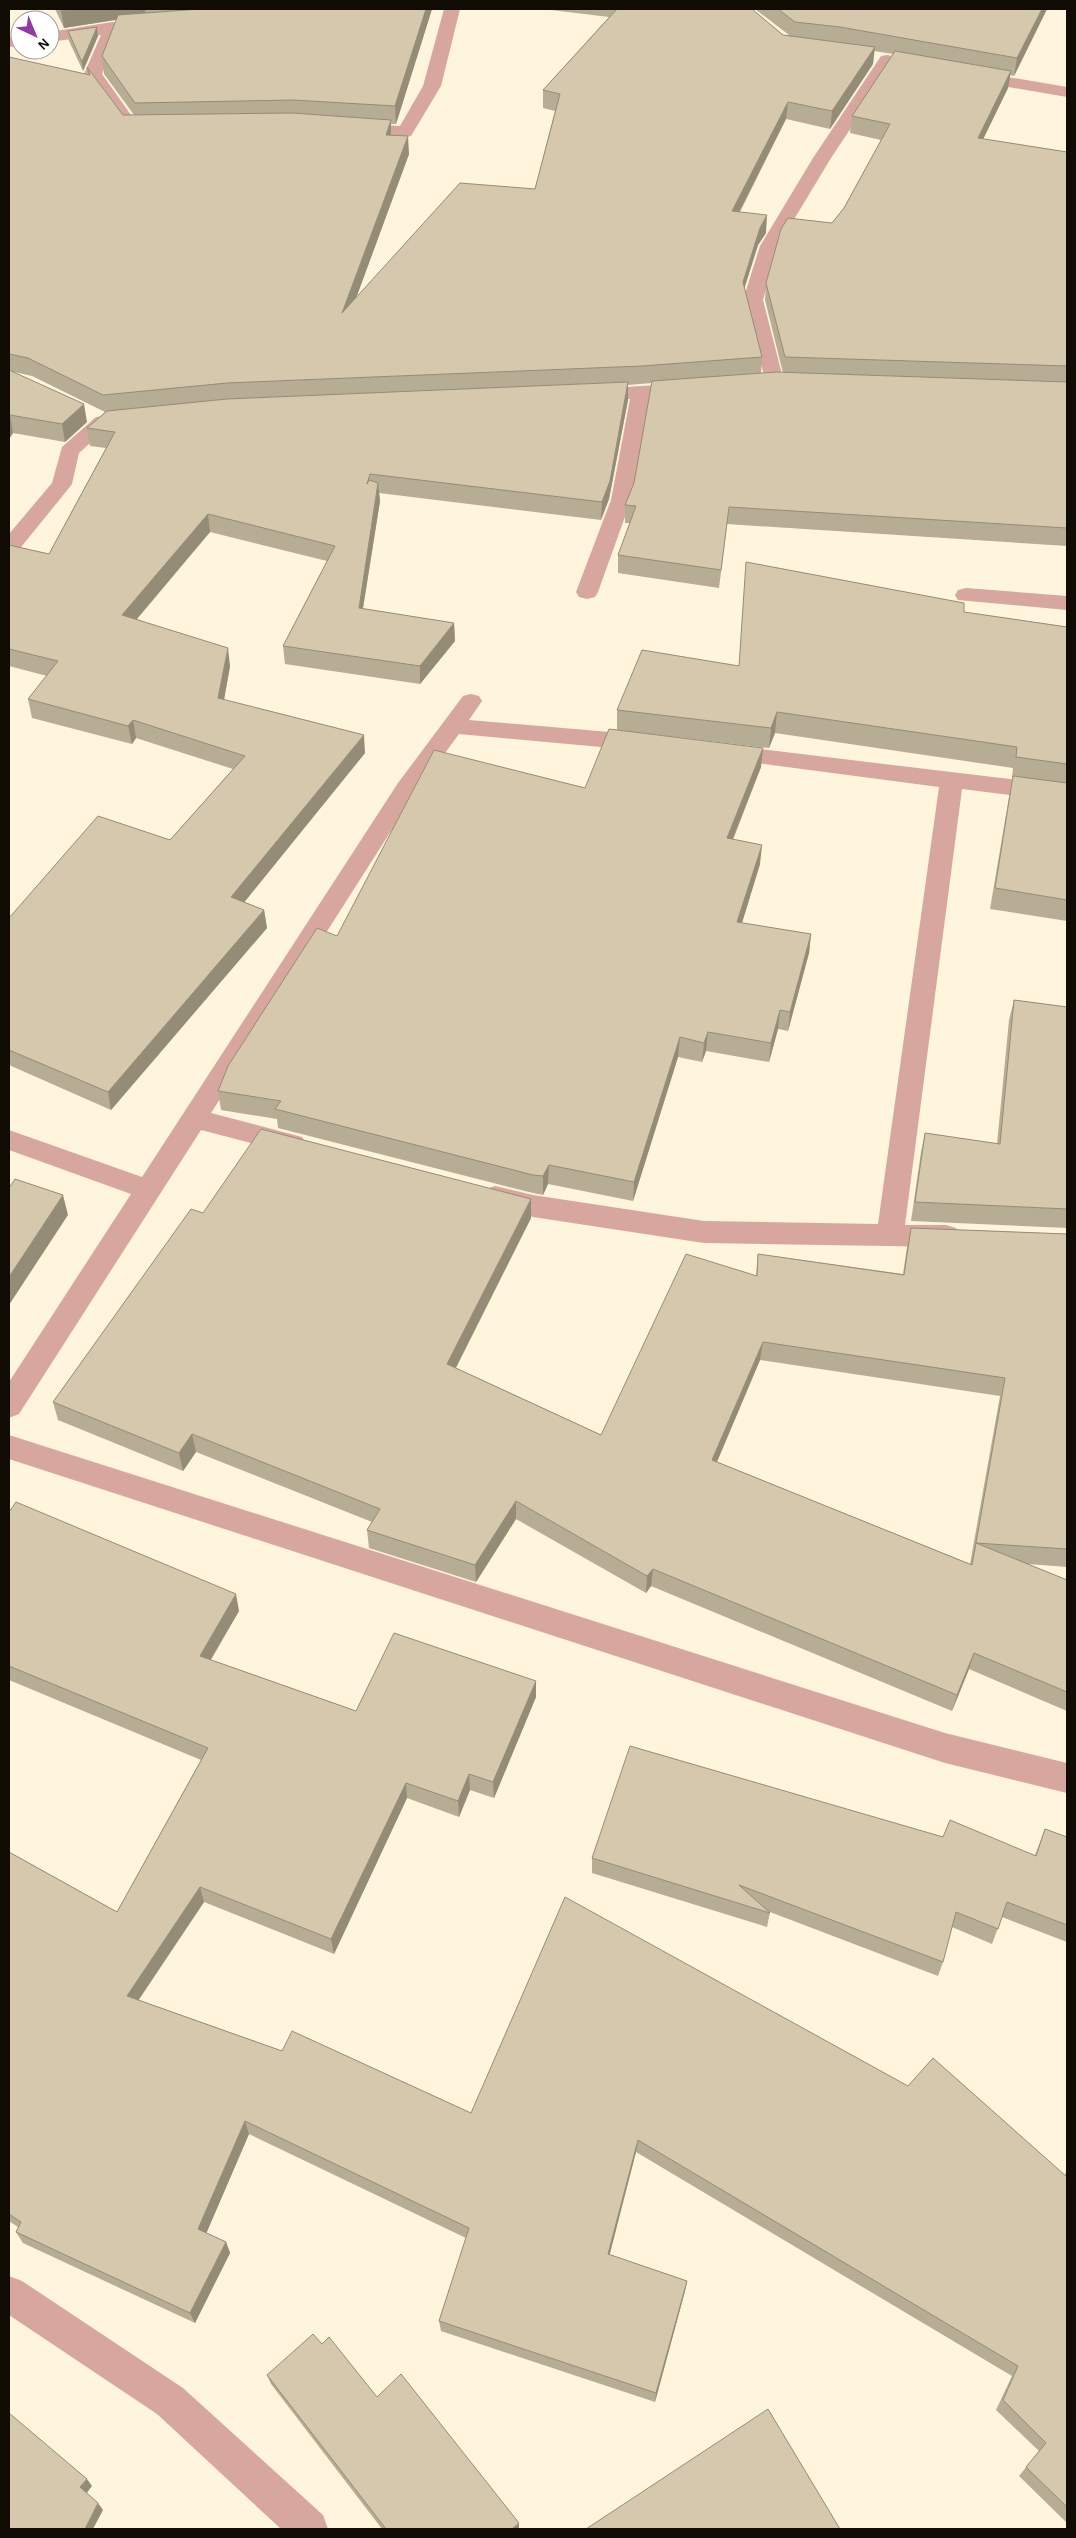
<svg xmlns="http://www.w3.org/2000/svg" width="1076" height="2538" font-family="'Alegreya Sans',sans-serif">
	<rect width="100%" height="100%" fill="#fff4dc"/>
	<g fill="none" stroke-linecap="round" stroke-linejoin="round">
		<path fill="#d7a79f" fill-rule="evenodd" d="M 966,588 L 1067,596 L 1067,610 L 958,600 L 955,595 L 958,590 Z"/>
		<g fill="#d7a79f" fill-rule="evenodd">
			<path d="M 444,9 L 460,9 L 441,86 L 411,136 L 405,137 L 349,132 L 346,128 L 349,124 L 355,123 L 400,126 L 423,86 Z"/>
			<path d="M 112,22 L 118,23 L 120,27 L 102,74 L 136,122 L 150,123 L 153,127 L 150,131 L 125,131 L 84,74 L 101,35 L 50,42 L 50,32 Z"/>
			<path d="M 20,36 L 20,46 L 9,47 L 9,37 Z"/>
			<path d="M 887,55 L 893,56 L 896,60 L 831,158 L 778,246 L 763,300 L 784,382 L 781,386 L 767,386 L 743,300 L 760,246 L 813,158 L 881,56 Z"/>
			<path d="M 973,71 L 1067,87 L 1067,97 L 967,80 L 964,76 L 967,72 Z"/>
			<path d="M 659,385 L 666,387 L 669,391 L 666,395 L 650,397 L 631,500 L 598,592 L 595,597 L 587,599 L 579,597 L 576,592 L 611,500 L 630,399 L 590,401 L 583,399 L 580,395 L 583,391 L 590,389 Z"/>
			<path d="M 121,414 L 128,416 L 131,420 L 128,424 L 108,427 L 79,453 L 72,484 L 69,488 L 17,552 L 9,554 L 9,534 L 52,483 L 62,447 L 96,417 Z"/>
			<path d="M 471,694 L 479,696 L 482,701 L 469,720 L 644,735 L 652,738 L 655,743 L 652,748 L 644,751 L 459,734 L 414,795 L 211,1113 L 302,1137 L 306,1144 L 302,1151 L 293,1154 L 201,1130 L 19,1414 L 9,1418 L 9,1382 L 131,1194 L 9,1150 L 9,1130 L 142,1177 L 398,783 L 463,696 Z"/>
			<path d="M 726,745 L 1067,786 L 1067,802 L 962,789 L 905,1225 L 946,1225 L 956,1228 L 960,1236 L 956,1244 L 946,1247 L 704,1243 L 533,1217 L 486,1203 L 482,1196 L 486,1189 L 495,1186 L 533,1195 L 704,1221 L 878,1224 L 939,787 L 718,758 L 714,753 L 718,748 Z"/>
			<path d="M 9,1435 L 945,1733 L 1067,1763 L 1067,1793 L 945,1763 L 9,1459 Z"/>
			<path d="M 9,2276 L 22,2281 L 183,2388 L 323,2515 L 328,2529 L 281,2529 L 157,2414 L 9,2315 Z"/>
		</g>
	</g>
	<g fill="#b7ac94" fill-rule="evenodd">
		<path d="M 55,9 L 432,9 L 396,124 L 391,124 L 391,135 L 409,154 L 356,298 L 535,189 L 555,111 L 543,108 L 543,90 L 609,17 L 551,10 L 551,9 L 752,9 L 783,35 L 789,35 L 755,9 L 1047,9 L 1014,76 L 1010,75 L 1008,88 L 983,139 L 1067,152 L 1067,546 L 727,524 L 719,588 L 618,573 L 618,555 L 630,523 L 625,523 L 625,505 L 634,483 L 652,383 L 628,385 L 628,400 L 609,499 L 601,520 L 379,493 L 380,501 L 363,609 L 454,623 L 455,641 L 420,684 L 285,664 L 283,646 L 327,561 L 210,532 L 137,619 L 230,666 L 224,700 L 365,753 L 244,902 L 264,910 L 267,928 L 111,1110 L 9,1065 L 9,918 L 170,840 L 233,769 L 136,738 L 132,744 L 32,718 L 28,699 L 47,676 L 9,666 L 9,545 L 49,554 L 106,448 L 90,446 L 87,428 L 105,412 L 32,376 L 14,372 L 87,422 L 65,442 L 13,433 L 9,439 L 9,57 L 88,75 L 87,67 L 123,115 L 134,115 L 104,74 L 102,56 L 116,20 L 64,28 ZM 874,51 L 893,54 L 852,116 L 850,133 L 881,140 L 844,208 L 832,223 L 766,283 L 765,300 L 783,373 L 761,373 L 762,357 L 744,289 L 758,245 L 766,233 L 740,212 L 786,119 L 830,129 L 873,64 Z"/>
		<path d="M 68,31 L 98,36 L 83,71 L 69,41 Z"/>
		<path d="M 964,612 L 1067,627 L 1067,921 L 990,909 L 1009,797 L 1013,778 L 1012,777 L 1013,768 L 775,733 L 769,748 L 617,730 L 617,710 L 739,666 Z"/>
		<path d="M 761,767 L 733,840 L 760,864 L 742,923 L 811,934 L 809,953 L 788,1031 L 778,1029 L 769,1062 L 706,1051 L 702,1062 L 678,1057 L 633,1201 L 548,1184 L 543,1195 L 533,1193 L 278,1128 L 277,1119 L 221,1110 L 218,1091 L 337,936 L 585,788 Z"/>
		<path d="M 1014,1000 L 1067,1007 L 1067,1232 L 1067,1228 L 911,1221 L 921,1152 L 925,1133 L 997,1144 L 1009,1020 Z"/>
		<path d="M 531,1199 L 531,1218 L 456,1368 L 601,1435 L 756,1276 L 758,1254 L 903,1274 L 907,1247 L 911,1228 L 1067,1234 L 1067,1567 L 1028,1564 L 1067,1580 L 1067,1711 L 969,1669 L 952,1711 L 651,1586 L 646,1593 L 516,1519 L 476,1582 L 369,1548 L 367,1530 L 372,1522 L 196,1452 L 183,1471 L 58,1420 L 53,1402 L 203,1213 ZM 760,1360 L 1000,1396 L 970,1564 L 717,1462 Z"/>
		<path d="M 9,1512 L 239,1611 L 211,1660 L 356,1711 L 536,1681 L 536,1697 L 494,1798 L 470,1790 L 459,1817 L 407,1798 L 334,1954 L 204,1902 L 138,2000 L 282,2051 L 471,2113 L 1065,2175 L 1067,2168 L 1067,2523 L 1019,2476 L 1039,2451 L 996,2410 L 1012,2376 L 636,2152 L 609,2255 L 687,2281 L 685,2291 L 655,2402 L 441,2331 L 439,2321 L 466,2238 L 249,2134 L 206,2233 L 226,2242 L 230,2253 L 195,2323 L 23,2243 L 16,2232 L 18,2227 L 9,2221 L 9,1852 L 117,1912 L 201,1760 L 9,1680 Z"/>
		<path d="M 1045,1829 L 1067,1837 L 1067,1942 L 1002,1917 L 992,1944 L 952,1927 L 943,1962 L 938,1976 L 770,1912 L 767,1927 L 592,1873 L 592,1858 L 943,1837 L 1035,1855 Z"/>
		<path d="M 322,2344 L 377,2397 L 519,2529 L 382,2529 L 271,2384 L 267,2375 Z"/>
	</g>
	<g fill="#958c78">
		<path d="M 74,9 L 145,9 L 146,15 L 64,28 L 61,11 Z"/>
		<path d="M 426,9 L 432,9 L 396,124 L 395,106 Z"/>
		<path d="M 1042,9 L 1047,9 L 1014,76 L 1017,58 Z"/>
		<path d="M 97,27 L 98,36 L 83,71 L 82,62 Z"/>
		<path d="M 875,47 L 873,64 L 830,129 L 832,111 Z"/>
		<path d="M 1011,71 L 1008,88 L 975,156 L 978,138 Z"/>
		<path d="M 788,102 L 786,119 L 731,228 L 732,211 Z"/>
		<path d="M 391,120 L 391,138 L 386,135 Z"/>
		<path d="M 408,136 L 409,154 L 344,331 L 342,313 Z"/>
		<path d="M 767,215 L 766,233 L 758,245 L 741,299 L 743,282 L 760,228 Z"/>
		<path d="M 628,382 L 628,400 L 609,499 L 601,520 L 602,502 Z"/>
		<path d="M 84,404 L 87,422 L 65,442 L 62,424 Z"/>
		<path d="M 10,415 L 13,433 L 9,439 L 9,416 Z"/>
		<path d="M 378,483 L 380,501 L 360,626 L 359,608 Z"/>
		<path d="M 208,514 L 210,532 L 125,633 L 122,615 Z"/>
		<path d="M 454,623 L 455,641 L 420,684 L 420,666 Z"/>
		<path d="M 228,648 L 230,666 L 221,716 L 218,698 Z"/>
		<path d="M 777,712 L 775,733 L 769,748 L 771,728 Z"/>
		<path d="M 133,720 L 136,738 L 132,744 L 128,726 Z"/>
		<path d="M 364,735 L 365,753 L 234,915 L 231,897 Z"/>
		<path d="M 763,748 L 761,767 L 725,858 L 727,838 Z"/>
		<path d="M 762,845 L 760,864 L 736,942 L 737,922 Z"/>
		<path d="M 264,910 L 267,928 L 111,1110 L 108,1092 Z"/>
		<path d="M 811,934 L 809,953 L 788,1031 L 790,1012 Z"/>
		<path d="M 780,1010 L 778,1029 L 769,1062 L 771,1043 Z"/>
		<path d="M 708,1032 L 706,1051 L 702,1062 L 704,1043 Z"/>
		<path d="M 680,1037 L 678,1057 L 633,1201 L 634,1182 Z"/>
		<path d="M 549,1165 L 548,1184 L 543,1195 L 543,1176 Z"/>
		<path d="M 63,1195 L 68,1215 L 9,1305 L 9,1277 Z"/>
		<path d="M 531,1199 L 531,1218 L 448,1383 L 447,1364 Z"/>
		<path d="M 763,1342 L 760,1360 L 710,1478 L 712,1460 Z"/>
		<path d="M 192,1434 L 196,1452 L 183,1471 L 179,1453 Z"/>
		<path d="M 516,1501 L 516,1519 L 476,1582 L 475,1565 Z"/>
		<path d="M 653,1569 L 651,1586 L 646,1593 L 647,1576 Z"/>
		<path d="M 236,1594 L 239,1611 L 203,1672 L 200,1656 Z"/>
		<path d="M 974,1653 L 969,1669 L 952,1711 L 957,1695 Z"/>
		<path d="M 536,1681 L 536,1697 L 494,1798 L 493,1782 Z"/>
		<path d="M 469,1774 L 470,1790 L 459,1817 L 458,1801 Z"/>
		<path d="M 406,1783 L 407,1798 L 334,1954 L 331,1939 Z"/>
		<path d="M 200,1887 L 204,1902 L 132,2010 L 127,1996 Z"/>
		<path d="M 245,2121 L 249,2134 L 203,2241 L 198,2229 Z"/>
		<path d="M 638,2140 L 636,2152 L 607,2265 L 608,2254 Z"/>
		<path d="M 226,2242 L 230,2253 L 195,2323 L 190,2313 Z"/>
		<path d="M 687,2281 L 685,2291 L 655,2402 L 656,2393 Z"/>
		<path d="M 87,2479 L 92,2486 L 86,2494 L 80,2487 Z"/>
		<path d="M 98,2503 L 103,2510 L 93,2529 L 85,2529 Z"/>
		<path d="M 519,2523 L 519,2529 L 512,2529 Z"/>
	</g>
	<g fill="#d5c8ac" stroke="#958c78">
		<path d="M 60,9 L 74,9 L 61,11 Z"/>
		<path d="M 200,9 L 426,9 L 395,106 L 293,100 L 135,103 L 102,56 L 118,15 Z"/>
		<path d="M 617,9 L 752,9 L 783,35 L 875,47 L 832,111 L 788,102 L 732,211 L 767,215 L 760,228 L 743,282 L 762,357 L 642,366 L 227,383 L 103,395 L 28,358 L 9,354 L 9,57 L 90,75 L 87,67 L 123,115 L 292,113 L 391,120 L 386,135 L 408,136 L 342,313 L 460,183 L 535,189 L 560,94 L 543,90 Z"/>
		<path d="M 778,9 L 1042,9 L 1017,58 L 840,27 L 795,22 Z"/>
		<path d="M 97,27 L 82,62 L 68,31 Z"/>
		<path d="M 895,51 L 1011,71 L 978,138 L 1067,152 L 1067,366 L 785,357 L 766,283 L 781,229 L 788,218 L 832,223 L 844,208 L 890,124 L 852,116 Z"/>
		<path d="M 9,370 L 84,404 L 62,424 L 10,415 L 9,416 Z"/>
		<path d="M 776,372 L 1067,382 L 1067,528 L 729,507 L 721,570 L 618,555 L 636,506 L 625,505 L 634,483 L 652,381 Z"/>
		<path d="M 628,382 L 610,481 L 602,502 L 370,474 L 367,484 L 369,480 L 378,483 L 359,608 L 454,623 L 420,666 L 283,646 L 335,546 L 208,514 L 122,615 L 228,648 L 218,698 L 364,735 L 231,897 L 264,910 L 108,1092 L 9,1050 L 9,918 L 98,816 L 170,840 L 245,756 L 133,720 L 128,726 L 28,699 L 58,661 L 9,649 L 9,545 L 49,554 L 115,432 L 87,428 L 107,411 L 227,399 Z"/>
		<path d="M 746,562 L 964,603 L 964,612 L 1067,627 L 1067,764 L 1016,757 L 1017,747 L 777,712 L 771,728 L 617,710 L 642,650 L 739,666 Z"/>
		<path d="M 609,729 L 763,748 L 727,838 L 762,845 L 737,922 L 811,934 L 790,1012 L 780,1010 L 771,1043 L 708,1032 L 704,1043 L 680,1037 L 634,1182 L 549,1165 L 543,1176 L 533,1175 L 275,1109 L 281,1101 L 218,1091 L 228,1066 L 317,928 L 337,936 L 434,750 L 585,788 Z"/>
		<path d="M 1013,776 L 1067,783 L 1067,900 L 995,888 Z"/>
		<path d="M 1014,1000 L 1067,1007 L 1067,1209 L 915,1202 L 925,1133 L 1000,1144 Z"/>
		<path d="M 261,1129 L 531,1199 L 447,1364 L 601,1435 L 686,1254 L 757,1276 L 758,1254 L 904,1275 L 911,1228 L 1067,1234 L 1067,1549 L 976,1543 L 1005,1378 L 763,1342 L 712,1460 L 972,1565 L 976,1543 L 1067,1580 L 1067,1692 L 974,1653 L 957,1695 L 653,1569 L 647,1576 L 516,1501 L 475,1565 L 367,1530 L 380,1509 L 192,1434 L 179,1453 L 53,1402 L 191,1209 L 203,1213 Z"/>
		<path d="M 15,1179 L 63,1195 L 9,1277 L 9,1188 Z"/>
		<path d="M 16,1502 L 236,1594 L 200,1656 L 356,1711 L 394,1633 L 536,1681 L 493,1782 L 469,1774 L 458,1801 L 406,1783 L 331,1939 L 200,1887 L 127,1996 L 282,2051 L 292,2031 L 471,2113 L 565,1897 L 908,2086 L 933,2058 L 1067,2177 L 1067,2176 L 1067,2507 L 1026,2467 L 1046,2443 L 1003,2400 L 1018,2366 L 638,2140 L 608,2254 L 687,2281 L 656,2393 L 439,2321 L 469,2228 L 245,2121 L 198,2229 L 226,2242 L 190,2313 L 16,2232 L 21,2222 L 9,2214 L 9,1852 L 117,1912 L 208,1748 L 9,1666 L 9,1512 Z"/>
		<path d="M 630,1746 L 943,1837 L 950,1820 L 1036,1856 L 1045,1829 L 1067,1837 L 1067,1925 L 1007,1902 L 998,1929 L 956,1912 L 943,1962 L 739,1885 L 770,1913 L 592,1858 Z"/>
		<path d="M 313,2334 L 322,2344 L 329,2337 L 377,2397 L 401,2374 L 519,2523 L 512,2529 L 386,2529 L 267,2375 Z"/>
		<path d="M 768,2409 L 840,2529 L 586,2529 Z"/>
		<path d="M 9,2413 L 87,2479 L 80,2487 L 98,2503 L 85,2529 L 9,2529 Z"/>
	</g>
	<rect width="1076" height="2538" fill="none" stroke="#100c03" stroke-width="20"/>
	<g transform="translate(35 35) rotate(136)"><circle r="24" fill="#ffffff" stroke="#9f9e9a"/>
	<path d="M0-4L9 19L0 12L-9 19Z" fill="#913aa7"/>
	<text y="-8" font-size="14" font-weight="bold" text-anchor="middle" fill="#100c03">N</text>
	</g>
</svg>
